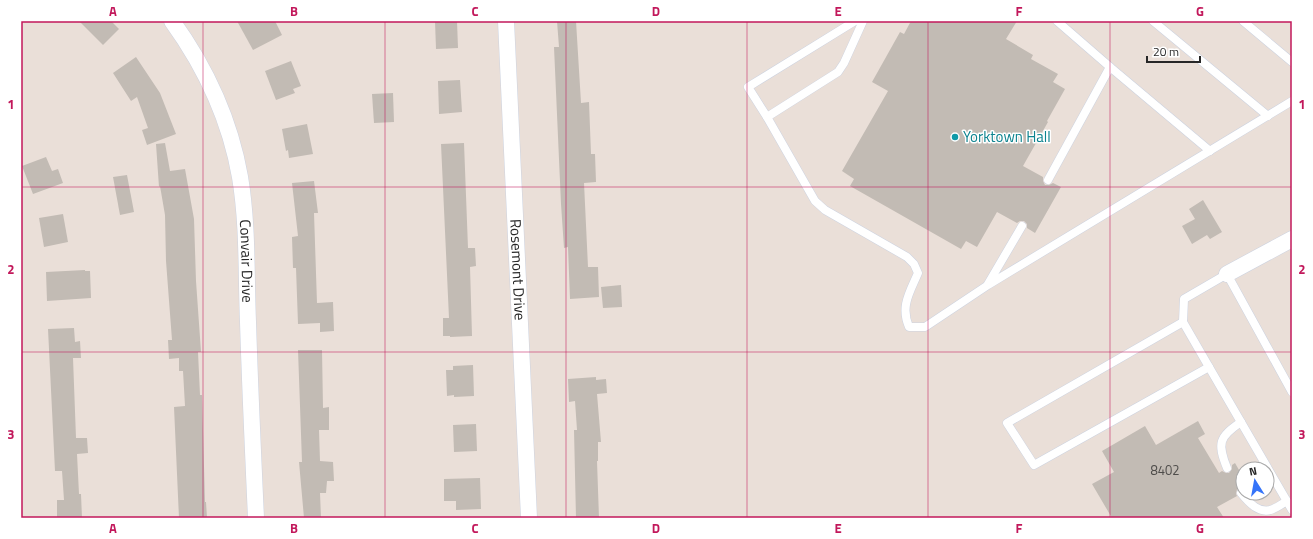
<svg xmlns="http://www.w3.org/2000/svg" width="1313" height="539" font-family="'Titillium Web',sans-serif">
	<rect width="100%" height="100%" fill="#eadfd8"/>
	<g fill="#c2bbb4">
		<path d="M 79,21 L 111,21 L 119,29 L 103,45 Z"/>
		<path d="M 237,21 L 275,21 L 282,35 L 253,50 Z"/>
		<path d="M 435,21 L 457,21 L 458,48 L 436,49 Z"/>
		<path d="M 557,21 L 576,21 L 581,103 L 589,102 L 591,154 L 595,154 L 596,182 L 584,183 L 588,267 L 598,267 L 599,297 L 570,299 L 568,247 L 564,248 L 561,204 L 554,47 L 559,47 Z"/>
		<path d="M 911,21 L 1017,21 L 1006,39 L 1033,55 L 1031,59 L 1058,74 L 1053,82 L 1065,89 L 1047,121 L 1048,122 L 1023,166 L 1043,177 L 1043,181 L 1045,185 L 1049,185 L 1053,183 L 1061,187 L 1035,233 L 1027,228 L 1027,224 L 1024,221 L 1020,221 L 1017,223 L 997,212 L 977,247 L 966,241 L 961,249 L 850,186 L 854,179 L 842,171 L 888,91 L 872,82 L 900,32 L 904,34 Z"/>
		<path d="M 136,57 L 160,93 L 176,134 L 147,145 L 142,130 L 148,128 L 137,97 L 131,101 L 113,73 Z"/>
		<path d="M 291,61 L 301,86 L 293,89 L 295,93 L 276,100 L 265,71 Z"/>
		<path d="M 460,80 L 462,112 L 439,114 L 438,81 Z"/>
		<path d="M 393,93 L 394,122 L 374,123 L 372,94 Z"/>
		<path d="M 307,124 L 313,154 L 289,158 L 288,150 L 286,151 L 282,129 Z"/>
		<path d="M 165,143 L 170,171 L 185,169 L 194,219 L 196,281 L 201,352 L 198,352 L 200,395 L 202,395 L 205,502 L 206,502 L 207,518 L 179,518 L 174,407 L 185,406 L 183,371 L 179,371 L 179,358 L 169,359 L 168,340 L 172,340 L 166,261 L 165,215 L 160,186 L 159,187 L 156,144 Z"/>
		<path d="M 464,143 L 468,248 L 475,248 L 476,266 L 470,267 L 472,336 L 450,337 L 450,336 L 443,336 L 443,318 L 449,318 L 441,144 Z"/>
		<path d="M 46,157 L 52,171 L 58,169 L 63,183 L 33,194 L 22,166 Z"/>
		<path d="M 127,175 L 134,212 L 120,215 L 113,177 Z"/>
		<path d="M 314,181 L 318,213 L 314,213 L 317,303 L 333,302 L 334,331 L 320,332 L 320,323 L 298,324 L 296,268 L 293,268 L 292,237 L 298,236 L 292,183 Z"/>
		<path d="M 1203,200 L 1222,232 L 1210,239 L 1207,235 L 1192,244 L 1182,226 L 1195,219 L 1189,209 Z"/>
		<path d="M 63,214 L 68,242 L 44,247 L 39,218 Z"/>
		<path d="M 85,270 L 85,271 L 90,271 L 91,298 L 47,301 L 46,272 Z"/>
		<path d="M 621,285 L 622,307 L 603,308 L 601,287 Z"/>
		<path d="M 74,328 L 75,342 L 80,341 L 81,358 L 73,358 L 76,438 L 87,438 L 88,453 L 77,454 L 79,494 L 81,494 L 82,518 L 57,518 L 57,500 L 64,500 L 62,471 L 55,471 L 48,329 Z"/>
		<path d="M 298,350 L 322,350 L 323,408 L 329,407 L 329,430 L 319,430 L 320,461 L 333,462 L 334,481 L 327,481 L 326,493 L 320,493 L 321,518 L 304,518 L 299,462 L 302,462 Z"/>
		<path d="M 473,365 L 474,396 L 454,397 L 454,395 L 447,396 L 446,370 L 453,370 L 453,366 Z"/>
		<path d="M 596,377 L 596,380 L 606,379 L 607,393 L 597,394 L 601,442 L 598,442 L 598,461 L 597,461 L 599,518 L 576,518 L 574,430 L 577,430 L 575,401 L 569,402 L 568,379 Z"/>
		<path d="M 1198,421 L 1205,434 L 1198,438 L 1219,473 L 1222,471 L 1226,473 L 1229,473 L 1232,469 L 1232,465 L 1235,463 L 1243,477 L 1243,488 L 1237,489 L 1236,494 L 1237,496 L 1217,507 L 1224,518 L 1112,518 L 1092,484 L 1114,472 L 1102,451 L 1145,426 L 1156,445 Z"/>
		<path d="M 476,424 L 477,451 L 454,452 L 453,425 Z"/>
		<path d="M 480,478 L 481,509 L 456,510 L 456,501 L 444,501 L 444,479 Z"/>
	</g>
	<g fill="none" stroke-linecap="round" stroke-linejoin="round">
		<g stroke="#cdd3e0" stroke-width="9">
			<g id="service">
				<path d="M 863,21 L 844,63 L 838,72 L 767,117 L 815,201 L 825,210 L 907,257 L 914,264 L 918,273 C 910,292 900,306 909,327 L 925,327 L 988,285 L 1292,101"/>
				<path d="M 1057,21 L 1110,67"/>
				<path d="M 1153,21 L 1268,116"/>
				<path d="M 1243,21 L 1292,62"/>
				<path d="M 767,117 L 748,87 L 855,21"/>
				<path d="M 1048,180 L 1110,67 L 1210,151"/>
				<path d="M 988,284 L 1022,226"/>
				<path d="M 1183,322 L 1209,367"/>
				<path d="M 1292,392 L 1227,274 L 1184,299 L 1183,322 L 1007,423 L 1034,465 L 1209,367 L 1292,510"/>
				<path d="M 1227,468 C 1217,443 1219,437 1241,422"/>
				<path d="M 1241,493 C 1249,503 1260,515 1273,509 C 1278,507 1282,504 1287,501"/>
			</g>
		</g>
		<g stroke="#cdd3e0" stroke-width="17">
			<g id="minor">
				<path id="s1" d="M 172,21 C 206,68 230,120 240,177 C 248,225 246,274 248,322 C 250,387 253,453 256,518"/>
				<path id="s2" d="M 506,21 L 529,518"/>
				<path d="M 1227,274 L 1292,239"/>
			</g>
		</g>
		<use href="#service" stroke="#fff" stroke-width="8"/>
		<use href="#minor" stroke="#fff" stroke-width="16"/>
	</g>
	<path fill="none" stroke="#c2185b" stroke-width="1" stroke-opacity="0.55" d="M 203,21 L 203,518M 385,21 L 385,518M 566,21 L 566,518M 747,21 L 747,518M 928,21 L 928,518M 1110,21 L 1110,518M 21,187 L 1292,187M 21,352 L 1292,352"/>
	<circle fill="#0f9aa8" stroke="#fff" stroke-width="1.5" cx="955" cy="137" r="4"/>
	<g text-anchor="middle" stroke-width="3" stroke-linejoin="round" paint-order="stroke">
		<g font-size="13" fill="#4e4c4a">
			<text x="1165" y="475">8402</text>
		</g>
		<g font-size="15" fill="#0d838f" stroke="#fff" text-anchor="start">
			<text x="963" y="142">Yorktown Hall</text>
		</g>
		<g font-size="15" fill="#272727" stroke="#fff">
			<text dy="5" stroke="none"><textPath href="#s1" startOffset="256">Convair Drive</textPath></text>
			<text dy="5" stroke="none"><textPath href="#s2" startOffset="249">Rosemont Drive</textPath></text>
		</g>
	</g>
	<rect width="1313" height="539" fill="none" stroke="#ffffff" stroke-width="44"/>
	<g transform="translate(1255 481) rotate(349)"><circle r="19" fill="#ffffff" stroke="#a9a9a9"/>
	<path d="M0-3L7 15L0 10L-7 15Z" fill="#3574f9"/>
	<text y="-6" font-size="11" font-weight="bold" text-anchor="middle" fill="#272727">N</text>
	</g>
	<path d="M1147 56v6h53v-6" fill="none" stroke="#272727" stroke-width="2"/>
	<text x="1153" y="56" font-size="12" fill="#272727" stroke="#ffffff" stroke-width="3" paint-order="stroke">20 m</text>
	<rect x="22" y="22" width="1269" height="495" fill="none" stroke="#c2185b" stroke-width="1.5"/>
	<g font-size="13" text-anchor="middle" font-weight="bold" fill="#c2185b">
		<text x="113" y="16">A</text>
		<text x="294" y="16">B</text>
		<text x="475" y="16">C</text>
		<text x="656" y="16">D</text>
		<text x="838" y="16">E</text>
		<text x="1019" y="16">F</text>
		<text x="1200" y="16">G</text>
		<text x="11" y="109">1</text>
		<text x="1302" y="109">1</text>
		<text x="11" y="274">2</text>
		<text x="1302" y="274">2</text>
		<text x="11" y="439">3</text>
		<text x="1302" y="439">3</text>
		<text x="113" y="533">A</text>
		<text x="294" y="533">B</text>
		<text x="475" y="533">C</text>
		<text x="656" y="533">D</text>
		<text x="838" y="533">E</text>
		<text x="1019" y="533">F</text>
		<text x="1200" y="533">G</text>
	</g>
</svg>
